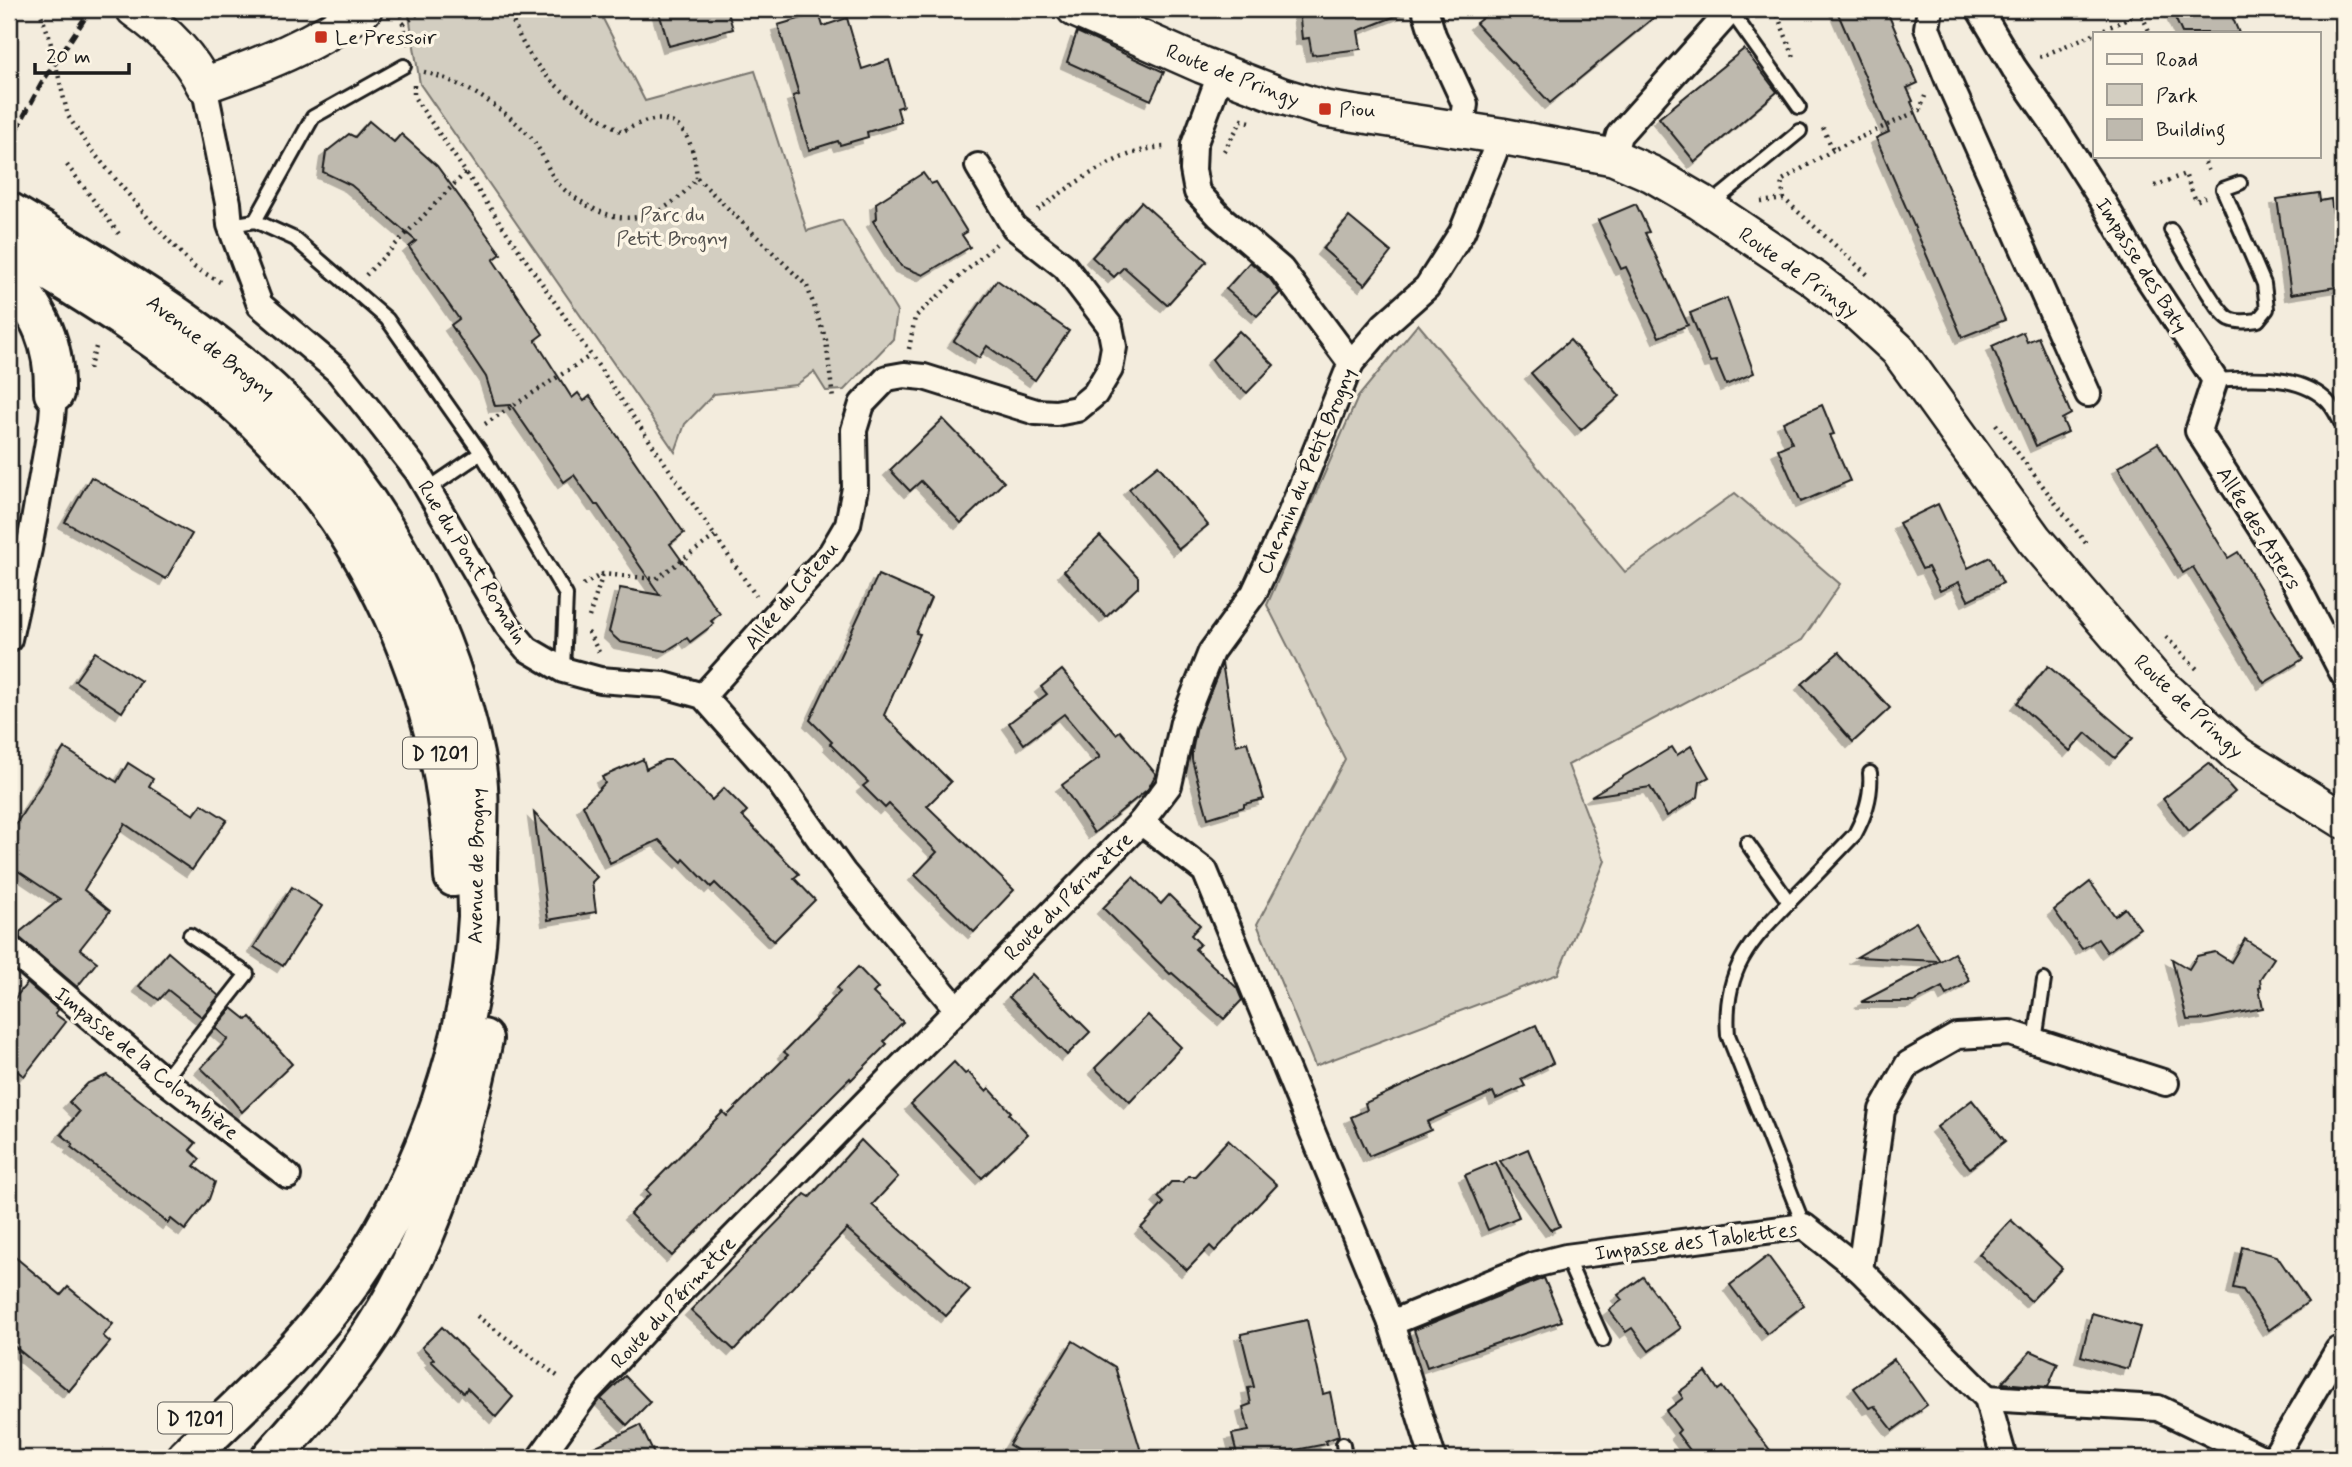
<svg xmlns="http://www.w3.org/2000/svg" width="2352" height="1467" font-family="Mynerve,sans-serif">
	<defs>
		<filter id="shadow"><feDropShadow dx="-6" dy="6" stdDeviation="0" flood-color="#0004"/></filter>
	</defs>
	<rect width="100%" height="100%" fill="#f3ecdd"/>
	<filter id="ink" filterUnits="userSpaceOnUse"><feTurbulence type="fractalNoise" baseFrequency=".0143" numOctaves="2"/><feDisplacementMap in="SourceGraphic" scale="14" xChannelSelector="R" yChannelSelector="G"/><feConvolveMatrix kernelMatrix="1 2 1 2 8 2 1 2 1" color-interpolation-filters="sRGB"/></filter>
	<g filter="url(#ink)">
		<g fill="#d3cec1" stroke="#78756e" stroke-width="2">
			<path d="M 408,9 L 598,9 L 645,101 L 755,71 L 807,231 L 842,220 L 897,312 L 893,339 L 844,390 L 826,391 L 814,372 L 796,385 L 714,394 L 685,424 L 675,452 L 420,84 Z"/>
			<path d="M 1418,324 L 1625,572 L 1735,493 L 1840,584 L 1802,640 L 1568,765 L 1605,861 L 1558,974 L 1315,1066 L 1257,924 L 1345,759 L 1267,605 L 1358,397 Z"/>
		</g>
		<g fill="#beb9ae" stroke="#1c1c1c" stroke-width="2" filter="url(#shadow)">
			<path d="M 658,9 L 727,9 L 733,29 L 669,46 Z"/>
			<path d="M 1299,9 L 1411,9 L 1411,10 L 1358,31 L 1361,49 L 1312,55 L 1309,38 L 1302,39 Z"/>
			<path d="M 1494,9 L 1664,9 L 1550,103 L 1476,23 Z"/>
			<path d="M 1836,9 L 1886,9 L 1918,83 L 1907,88 L 1913,101 L 1911,102 L 2005,320 L 1962,337 L 1876,138 L 1889,132 Z"/>
			<path d="M 2171,9 L 2229,9 L 2239,33 L 2182,33 Z"/>
			<path d="M 819,13 L 823,26 L 847,18 L 862,69 L 889,60 L 903,106 L 897,108 L 901,122 L 867,132 L 868,137 L 840,145 L 838,141 L 809,150 L 793,96 L 799,94 L 778,25 Z"/>
			<path d="M 1077,32 L 1164,72 L 1151,100 L 1067,62 Z"/>
			<path d="M 1744,49 L 1777,92 L 1695,162 L 1659,118 Z"/>
			<path d="M 369,121 L 394,142 L 401,134 L 437,166 L 501,254 L 493,260 L 543,334 L 535,340 L 572,398 L 578,393 L 584,401 L 590,396 L 684,533 L 670,544 L 720,614 L 711,621 L 714,624 L 690,642 L 687,638 L 666,651 L 620,642 L 609,632 L 620,588 L 660,595 L 598,505 L 595,505 L 574,475 L 564,482 L 511,405 L 495,406 L 486,377 L 451,325 L 459,319 L 409,247 L 416,241 L 351,185 L 323,172 L 326,152 L 349,134 L 355,137 Z"/>
			<path d="M 923,173 L 931,184 L 936,182 L 967,232 L 962,235 L 970,247 L 923,275 L 901,266 L 873,221 L 877,218 L 876,203 Z"/>
			<path d="M 2319,193 L 2320,201 L 2331,199 L 2343,286 L 2291,294 L 2277,199 Z"/>
			<path d="M 1141,202 L 1207,261 L 1167,305 L 1124,267 L 1114,277 L 1092,257 Z"/>
			<path d="M 1636,204 L 1649,232 L 1645,233 L 1688,325 L 1659,337 L 1626,267 L 1621,269 L 1598,220 Z"/>
			<path d="M 1349,217 L 1391,252 L 1365,285 L 1323,249 Z"/>
			<path d="M 1250,262 L 1270,279 L 1280,293 L 1257,316 L 1226,289 Z"/>
			<path d="M 997,280 L 1069,331 L 1035,380 L 987,346 L 979,358 L 954,341 Z"/>
			<path d="M 1727,298 L 1754,373 L 1726,385 L 1716,361 L 1710,362 L 1690,313 Z"/>
			<path d="M 1239,331 L 1274,365 L 1247,393 L 1221,371 L 1212,359 Z"/>
			<path d="M 2023,332 L 2027,342 L 2038,337 L 2071,414 L 2062,419 L 2068,432 L 2036,446 L 1992,346 Z"/>
			<path d="M 1570,340 L 1620,396 L 1581,430 L 1531,373 Z"/>
			<path d="M 1822,405 L 1834,434 L 1830,435 L 1850,481 L 1801,502 L 1778,449 L 1792,443 L 1783,422 Z"/>
			<path d="M 943,419 L 1004,482 L 961,523 L 921,481 L 910,491 L 890,470 Z"/>
			<path d="M 2158,443 L 2228,558 L 2238,552 L 2303,659 L 2264,683 L 2193,567 L 2183,573 L 2118,467 Z"/>
			<path d="M 1158,465 L 1208,525 L 1179,549 L 1129,489 Z"/>
			<path d="M 91,477 L 192,534 L 166,579 L 65,522 Z"/>
			<path d="M 1938,504 L 1968,568 L 1990,557 L 2003,583 L 1968,600 L 1959,582 L 1940,591 L 1928,567 L 1922,569 L 1899,523 Z"/>
			<path d="M 1100,536 L 1138,577 L 1138,587 L 1106,617 L 1064,571 Z"/>
			<path d="M 878,575 L 931,598 L 916,633 L 920,634 L 884,715 L 951,782 L 927,806 L 1014,890 L 974,932 L 915,875 L 937,852 L 889,804 L 885,808 L 863,786 L 868,782 L 830,744 L 832,742 L 810,720 Z"/>
			<path d="M 95,652 L 141,681 L 122,712 L 75,681 Z"/>
			<path d="M 1839,652 L 1890,708 L 1853,742 L 1802,684 Z"/>
			<path d="M 1222,663 L 1236,745 L 1247,742 L 1264,799 L 1244,804 L 1244,807 L 1208,818 L 1192,760 L 1192,752 L 1197,726 Z"/>
			<path d="M 2048,666 L 2133,738 L 2115,758 L 2086,733 L 2070,751 L 2017,703 Z"/>
			<path d="M 1062,670 L 1116,734 L 1120,731 L 1156,774 L 1148,789 L 1094,833 L 1062,785 L 1100,757 L 1064,714 L 1024,744 L 1009,723 L 1047,694 L 1041,687 Z"/>
			<path d="M 1691,746 L 1709,777 L 1700,782 L 1698,797 L 1667,816 L 1650,787 L 1591,796 L 1672,747 L 1677,755 Z"/>
			<path d="M 64,748 L 117,782 L 128,763 L 153,779 L 149,786 L 194,815 L 202,804 L 227,820 L 192,870 L 125,824 L 84,890 L 110,911 L 80,949 L 97,962 L 77,987 L 20,938 L 20,932 L 60,899 L 9,865 L 9,835 Z"/>
			<path d="M 643,759 L 646,769 L 664,760 L 672,760 L 712,800 L 724,788 L 747,811 L 742,816 L 799,874 L 794,878 L 815,900 L 774,941 L 715,883 L 711,887 L 684,859 L 682,862 L 659,840 L 610,863 L 583,805 L 605,783 L 602,777 Z"/>
			<path d="M 2209,763 L 2235,792 L 2189,831 L 2163,799 Z"/>
			<path d="M 534,813 L 597,877 L 592,882 L 596,912 L 548,920 Z"/>
			<path d="M 1133,877 L 1161,904 L 1169,895 L 1200,925 L 1191,935 L 1200,944 L 1195,949 L 1237,988 L 1242,1000 L 1224,1019 L 1172,973 L 1170,974 L 1103,908 Z"/>
			<path d="M 2090,882 L 2115,916 L 2125,908 L 2140,928 L 2107,952 L 2098,939 L 2082,949 L 2054,910 Z"/>
			<path d="M 292,887 L 322,906 L 283,966 L 254,947 Z"/>
			<path d="M 1916,922 L 1940,961 L 1954,953 L 1970,981 L 1946,995 L 1942,987 L 1914,1002 L 1861,1002 L 1939,961 L 1857,957 Z"/>
			<path d="M 2245,939 L 2274,958 L 2260,979 L 2261,987 L 2259,988 L 2263,1008 L 2208,1019 L 2187,1020 L 2172,959 L 2189,969 L 2197,956 L 2215,952 L 2231,962 Z"/>
			<path d="M 168,952 L 219,996 L 202,1017 L 168,990 L 159,1000 L 139,986 Z"/>
			<path d="M 858,967 L 878,988 L 873,993 L 903,1022 L 884,1041 L 887,1044 L 851,1080 L 850,1078 L 672,1256 L 630,1214 L 650,1194 L 646,1190 L 723,1112 L 727,1116 L 788,1055 L 784,1052 L 823,1012 L 821,1011 L 840,992 L 837,988 Z"/>
			<path d="M 1032,974 L 1090,1032 L 1067,1055 L 1009,997 Z"/>
			<path d="M 27,983 L 58,1010 L 55,1014 L 66,1022 L 24,1076 L 9,1065 L 9,1006 Z"/>
			<path d="M 232,1008 L 247,1020 L 250,1017 L 292,1064 L 242,1112 L 221,1087 L 201,1068 L 228,1039 L 215,1028 Z"/>
			<path d="M 1148,1015 L 1181,1047 L 1130,1102 L 1095,1068 Z"/>
			<path d="M 1536,1025 L 1553,1063 L 1521,1079 L 1525,1086 L 1496,1099 L 1493,1092 L 1427,1122 L 1431,1130 L 1369,1156 L 1351,1117 L 1367,1110 L 1365,1103 Z"/>
			<path d="M 954,1062 L 965,1074 L 968,1072 L 986,1091 L 989,1088 L 1011,1112 L 1009,1114 L 1028,1134 L 982,1178 L 911,1104 Z"/>
			<path d="M 107,1075 L 196,1143 L 190,1150 L 200,1159 L 194,1166 L 215,1182 L 209,1199 L 185,1230 L 171,1219 L 168,1223 L 71,1147 L 73,1144 L 61,1134 L 79,1112 L 69,1102 L 88,1083 Z"/>
			<path d="M 1972,1100 L 2005,1141 L 1970,1168 L 1937,1127 Z"/>
			<path d="M 861,1140 L 898,1177 L 872,1205 L 970,1290 L 946,1316 L 847,1229 L 734,1350 L 691,1310 L 805,1194 L 810,1197 Z"/>
			<path d="M 1228,1140 L 1277,1185 L 1215,1251 L 1210,1246 L 1187,1270 L 1141,1228 L 1164,1203 L 1158,1197 L 1171,1182 L 1183,1182 L 1188,1176 L 1195,1176 Z"/>
			<path d="M 1528,1149 L 1560,1226 L 1551,1230 L 1500,1161 Z"/>
			<path d="M 1496,1162 L 1519,1217 L 1488,1230 L 1465,1175 Z"/>
			<path d="M 2011,1220 L 2062,1268 L 2031,1301 L 1979,1254 Z"/>
			<path d="M 2242,1247 L 2277,1256 L 2308,1302 L 2269,1330 L 2243,1290 L 2233,1288 Z"/>
			<path d="M 9,1252 L 61,1295 L 68,1287 L 113,1324 L 103,1336 L 110,1342 L 69,1391 L 9,1342 Z"/>
			<path d="M 1768,1256 L 1804,1305 L 1767,1334 L 1730,1285 Z"/>
			<path d="M 1643,1277 L 1681,1328 L 1649,1351 L 1632,1328 L 1626,1332 L 1609,1310 L 1622,1300 L 1618,1295 Z"/>
			<path d="M 1544,1278 L 1562,1321 L 1427,1367 L 1414,1330 Z"/>
			<path d="M 2092,1313 L 2140,1327 L 2128,1369 L 2081,1356 Z"/>
			<path d="M 1307,1320 L 1323,1394 L 1330,1392 L 1339,1436 L 1325,1441 L 1326,1444 L 1256,1458 L 1238,1458 L 1232,1434 L 1249,1431 L 1243,1407 L 1251,1404 L 1248,1388 L 1254,1387 L 1241,1334 Z"/>
			<path d="M 442,1327 L 513,1397 L 496,1417 L 467,1388 L 464,1393 L 431,1361 L 434,1359 L 422,1347 Z"/>
			<path d="M 1073,1341 L 1115,1367 L 1143,1458 L 1031,1458 L 1009,1445 Z"/>
			<path d="M 2031,1351 L 2058,1363 L 2048,1387 L 2002,1383 Z"/>
			<path d="M 1894,1359 L 1927,1405 L 1893,1430 L 1874,1406 L 1869,1408 L 1854,1388 Z"/>
			<path d="M 1706,1372 L 1718,1390 L 1722,1387 L 1776,1458 L 1696,1458 L 1677,1433 L 1680,1430 L 1666,1411 L 1683,1398 L 1679,1392 Z"/>
			<path d="M 625,1376 L 650,1402 L 627,1425 L 601,1399 Z"/>
			<path d="M 640,1425 L 656,1458 L 571,1458 Z"/>
		</g>
		<g fill="none" stroke-linecap="round" stroke-linejoin="round">
			<g stroke="#1c1c1c" stroke-width="18">
				<g id="lane">
					<path d="M 1730,10 L 1799,107"/>
					<path d="M 1717,212 L 1721,196 L 1800,131"/>
					<path d="M 255,221 L 313,117 L 404,66"/>
					<path d="M 230,225 L 255,221 L 295,239 L 387,319 L 481,453 L 566,595 L 563,670"/>
					<path d="M 2171,230 C 2182,247 2215,312 2230,319 C 2238,323 2250,321 2258,320 L 2267,309 L 2264,284 L 2223,189 L 2240,183"/>
					<path d="M 2215,380 C 2250,378 2297,374 2325,399 C 2333,405 2338,418 2343,426"/>
					<path d="M 428,489 L 481,453"/>
					<path d="M 1747,843 L 1789,902"/>
					<path d="M 2035,1041 L 2044,980"/>
					<path d="M 164,1080 L 247,974 L 190,935"/>
					<path d="M 1804,1226 L 1728,1035 C 1723,970 1749,943 1791,900 C 1813,878 1834,856 1855,834 C 1866,814 1872,795 1870,773"/>
					<path d="M 1566,1257 L 1603,1340"/>
					<path d="M 1343,1444 L 1345,1458"/>
				</g>
			</g>
			<g stroke="#1c1c1c" stroke-width="30">
				<g id="street">
					<path d="M 1425,9 L 1433,35 L 1465,104 L 1461,131"/>
					<path d="M 1930,9 L 1927,28 L 1948,80 L 2088,394"/>
					<path d="M 1979,9 L 2014,68 L 2052,122 L 2102,200 L 2138,263 L 2215,380 L 2198,431 L 2293,578 L 2343,674"/>
					<path d="M 1221,72 L 1194,145 L 1193,170 L 1197,192 L 1219,216 L 1281,269 L 1351,363"/>
					<path d="M 204,85 L 228,203 L 230,225 L 260,305 L 338,371 L 370,411 L 417,471 L 507,625 L 527,649 L 563,670 L 600,680 L 664,685 L 703,696 L 779,782 L 843,872 L 957,1009"/>
					<path d="M 1613,157 L 1619,135 L 1732,9"/>
					<path d="M 9,639 L 29,549 L 52,419 L 54,393"/>
					<path d="M 703,696 L 831,553 L 848,524 L 855,488 L 854,430 L 862,404 L 887,378 L 904,375 L 924,377 L 1036,412 L 1056,413 L 1077,409 L 1095,394 L 1110,369 L 1114,347 L 1110,326 L 1065,267 L 1014,227 L 978,166"/>
					<path d="M 1141,822 L 1169,785 L 1183,722 L 1211,652 L 1254,593 L 1289,517 L 1351,363 L 1384,325 L 1427,287 L 1462,232 L 1501,136"/>
					<path d="M 9,948 L 164,1080 L 288,1176"/>
					<path d="M 1860,1270 L 1882,1110 L 1908,1064 L 1957,1036 L 2010,1033 L 2166,1083"/>
					<path d="M 1391,1323 L 1534,1265 L 1566,1257 L 1804,1226 L 1860,1270 L 1987,1398 L 2004,1458"/>
					<path d="M 1987,1398 L 2158,1408 L 2262,1458"/>
					<path d="M 540,1458 L 588,1391 L 679,1293 L 1141,822 L 1205,871 L 1391,1323 L 1433,1458"/>
					<path d="M 2274,1458 L 2338,1350"/>
				</g>
			</g>
			<g stroke="#1c1c1c" stroke-width="40">
				<g id="secondary">
					<path d="M 134,9 C 162,29 189,54 204,85 C 260,66 317,43 364,9"/>
					<path d="M 1075,9 L 1202,65 L 1282,96 L 1325,109 L 1501,136 L 1613,157 L 1652,174 L 1700,202 L 1813,278 L 1860,315 L 1898,350 L 2034,539 L 2155,680 L 2238,755 L 2343,820"/>
				</g>
			</g>
			<g stroke="#1c1c1c" stroke-width="44">
				<g id="highway">
					<path d="M 9,212 C 112,274 220,334 303,423 C 389,514 449,632 474,755 C 482,793 477,832 477,870 C 477,886 478,901 478,917 C 472,1038 426,1171 358,1272 C 311,1342 246,1400 186,1458"/>
					<path d="M 9,247 C 86,293 164,341 232,399 C 371,519 448,696 454,877"/>
					<path d="M 9,276 C 40,314 55,343 54,393"/>
					<path d="M 271,1458 C 303,1422 335,1386 363,1346 C 425,1259 462,1143 483,1039"/>
				</g>
			</g>
			<g stroke="#1c1c1c" stroke-width="4.5" stroke-dasharray="2 5" stroke-linecap="butt">
				<path d="M 39,9 L 49,36 L 68,116 L 88,146 L 154,225 L 194,267 L 220,282"/>
				<path d="M 399,9 L 409,45"/>
				<path d="M 509,9 C 528,73 568,98 622,132 C 672,103 693,127 697,178"/>
				<path d="M 1775,9 L 1794,57"/>
				<path d="M 2139,9 L 2150,33"/>
				<path d="M 404,24 L 425,9"/>
				<path d="M 2040,57 L 2130,18 L 2127,9"/>
				<path d="M 424,72 C 464,82 500,106 529,135 C 541,148 546,167 556,181 C 564,191 575,198 585,204 C 629,231 667,216 697,178 L 807,286 L 826,340 L 833,399"/>
				<path d="M 414,85 L 414,97 L 756,596"/>
				<path d="M 1823,128 L 1833,150 L 1920,110 L 1925,96"/>
				<path d="M 1833,150 L 1781,181 L 1784,199 L 1868,275"/>
				<path d="M 1224,151 L 1242,120 L 1250,122"/>
				<path d="M 2202,156 L 2210,174"/>
				<path d="M 67,165 L 119,234"/>
				<path d="M 2155,186 L 2185,174 L 2196,201 L 2205,197"/>
				<path d="M 1761,202 L 1784,199"/>
				<path d="M 1038,210 C 1072,184 1122,148 1166,147"/>
				<path d="M 366,275 L 465,173"/>
				<path d="M 909,349 L 915,317 L 996,244"/>
				<path d="M 89,369 L 96,347"/>
				<path d="M 485,424 L 590,356"/>
				<path d="M 1996,424 L 2088,546"/>
				<path d="M 583,585 L 603,574 L 656,579 L 715,536"/>
				<path d="M 589,617 L 603,574"/>
				<path d="M 588,632 L 599,652"/>
				<path d="M 2166,637 L 2199,671"/>
				<path d="M 477,1316 L 560,1378"/>
			</g>
			<use href="#lane" stroke="#fcf5e5" stroke-width="12"/>
			<use href="#street" stroke="#fcf5e5" stroke-width="24"/>
			<use href="#secondary" stroke="#fcf5e5" stroke-width="35"/>
			<use href="#highway" stroke="#fcf5e5" stroke-width="38"/>
			<path stroke="#1c1c1c" stroke-width="5" stroke-dasharray="10 5" stroke-linecap="butt" d="M 9,143 L 43,81 L 91,9"/>
		</g>
	</g>
	<g fill="#c8321e" stroke="#fcf5e5" stroke-width="2.5">
		<rect x="314" y="30" width="14" height="14" rx="3.5"/>
		<rect x="1318" y="102" width="14" height="14" rx="3.5"/>
	</g>
	<g text-anchor="middle" stroke-width="7" stroke-linejoin="round" paint-order="stroke">
		<g fill="#fcf5e5" stroke="#5f5d58" stroke-width="2">
			<rect x="403" y="737.5" width="74" height="31" rx="5"/>
			<rect x="158" y="1402.5" width="74" height="31" rx="5"/>
		</g>
		<g font-size="19" font-weight="bold" fill="#1c1c1c">
			<text x="440" y="760">D 1201</text>
			<text x="195" y="1425">D 1201</text>
		</g>
		<g font-size="21" fill="#1c1c1c" stroke="#fcf5e5" text-anchor="start">
			<text x="335" y="44">Le Pressoir</text>
			<text x="1339" y="116">Piou</text>
		</g>
		<g font-size="21" fill="#1c1c1c" stroke="#fcf5e5">
			<text transform="translate(1233 75) rotate(21)" y="7">Route de Pringy</text>
			<text transform="translate(2142 265) rotate(58)" y="7">Impasse des Baty</text>
			<text transform="translate(1799 272) rotate(35)" y="7">Route de Pringy</text>
			<text transform="translate(211 347) rotate(38)" y="7">Avenue de Brogny</text>
			<text transform="translate(1306 471) rotate(-67)" y="7">Chemin du Petit Brogny</text>
			<text transform="translate(2259 528) rotate(58)" y="7">Allée des Asters</text>
			<text transform="translate(473 562) rotate(58)" y="7">Rue du Pont Romain</text>
			<text transform="translate(791 595) rotate(-50)" y="7">Allée du Coteau</text>
			<text transform="translate(2189 706) rotate(43)" y="7">Route de Pringy</text>
			<text transform="translate(476 866) rotate(-89)" y="7">Avenue de Brogny</text>
			<text transform="translate(1068 896) rotate(-45)" y="7">Route du Périmètre</text>
			<text transform="translate(147 1063) rotate(39)" y="7">Impasse de la Colombière</text>
			<text transform="translate(1696 1241) rotate(-7)" y="7">Impasse des Tablettes</text>
			<text transform="translate(673 1302) rotate(-47)" y="7">Route du Périmètre</text>
		</g>
		<g font-size="21" fill="#53514e" stroke="#fcf5e5">
			<text x="672" y="221">Parc du<tspan x="672" dy="24">Petit Brogny</tspan></text>
		</g>
	</g>
	<rect width="2352" height="1467" fill="none" stroke="#fcf5e5" stroke-width="35"/>
	<rect x="18" y="18" width="2317" height="1432" fill="none" stroke="#1c1c1c" stroke-width="2.5" filter="url(#ink)"/>
	<rect x="2093" y="32" width="228" height="126" fill="#fcf5e5" stroke="#a29e95" stroke-width="2"/>
	<rect x="2107" y="54" width="35" height="10" fill="#fcf5e5" stroke="#a29e95" stroke-width="2"/>
	<text x="2156" y="66" font-size="21" fill="#1c1c1c">Road</text>
	<rect x="2107" y="84" width="35" height="21" fill="#d3cec1" stroke="#a29e95" stroke-width="2"/>
	<text x="2156" y="102" font-size="21" fill="#1c1c1c">Park</text>
	<rect x="2107" y="119" width="35" height="21" fill="#beb9ae" stroke="#a29e95" stroke-width="2"/>
	<text x="2156" y="136" font-size="21" fill="#1c1c1c">Building</text>
	<path d="M35 63v10h94v-10" fill="none" stroke="#1c1c1c" stroke-width="3.5"/>
	<text x="46" y="63" font-size="21" fill="#1c1c1c" stroke="#fcf5e5" stroke-width="5" paint-order="stroke">20 m</text>
</svg>
